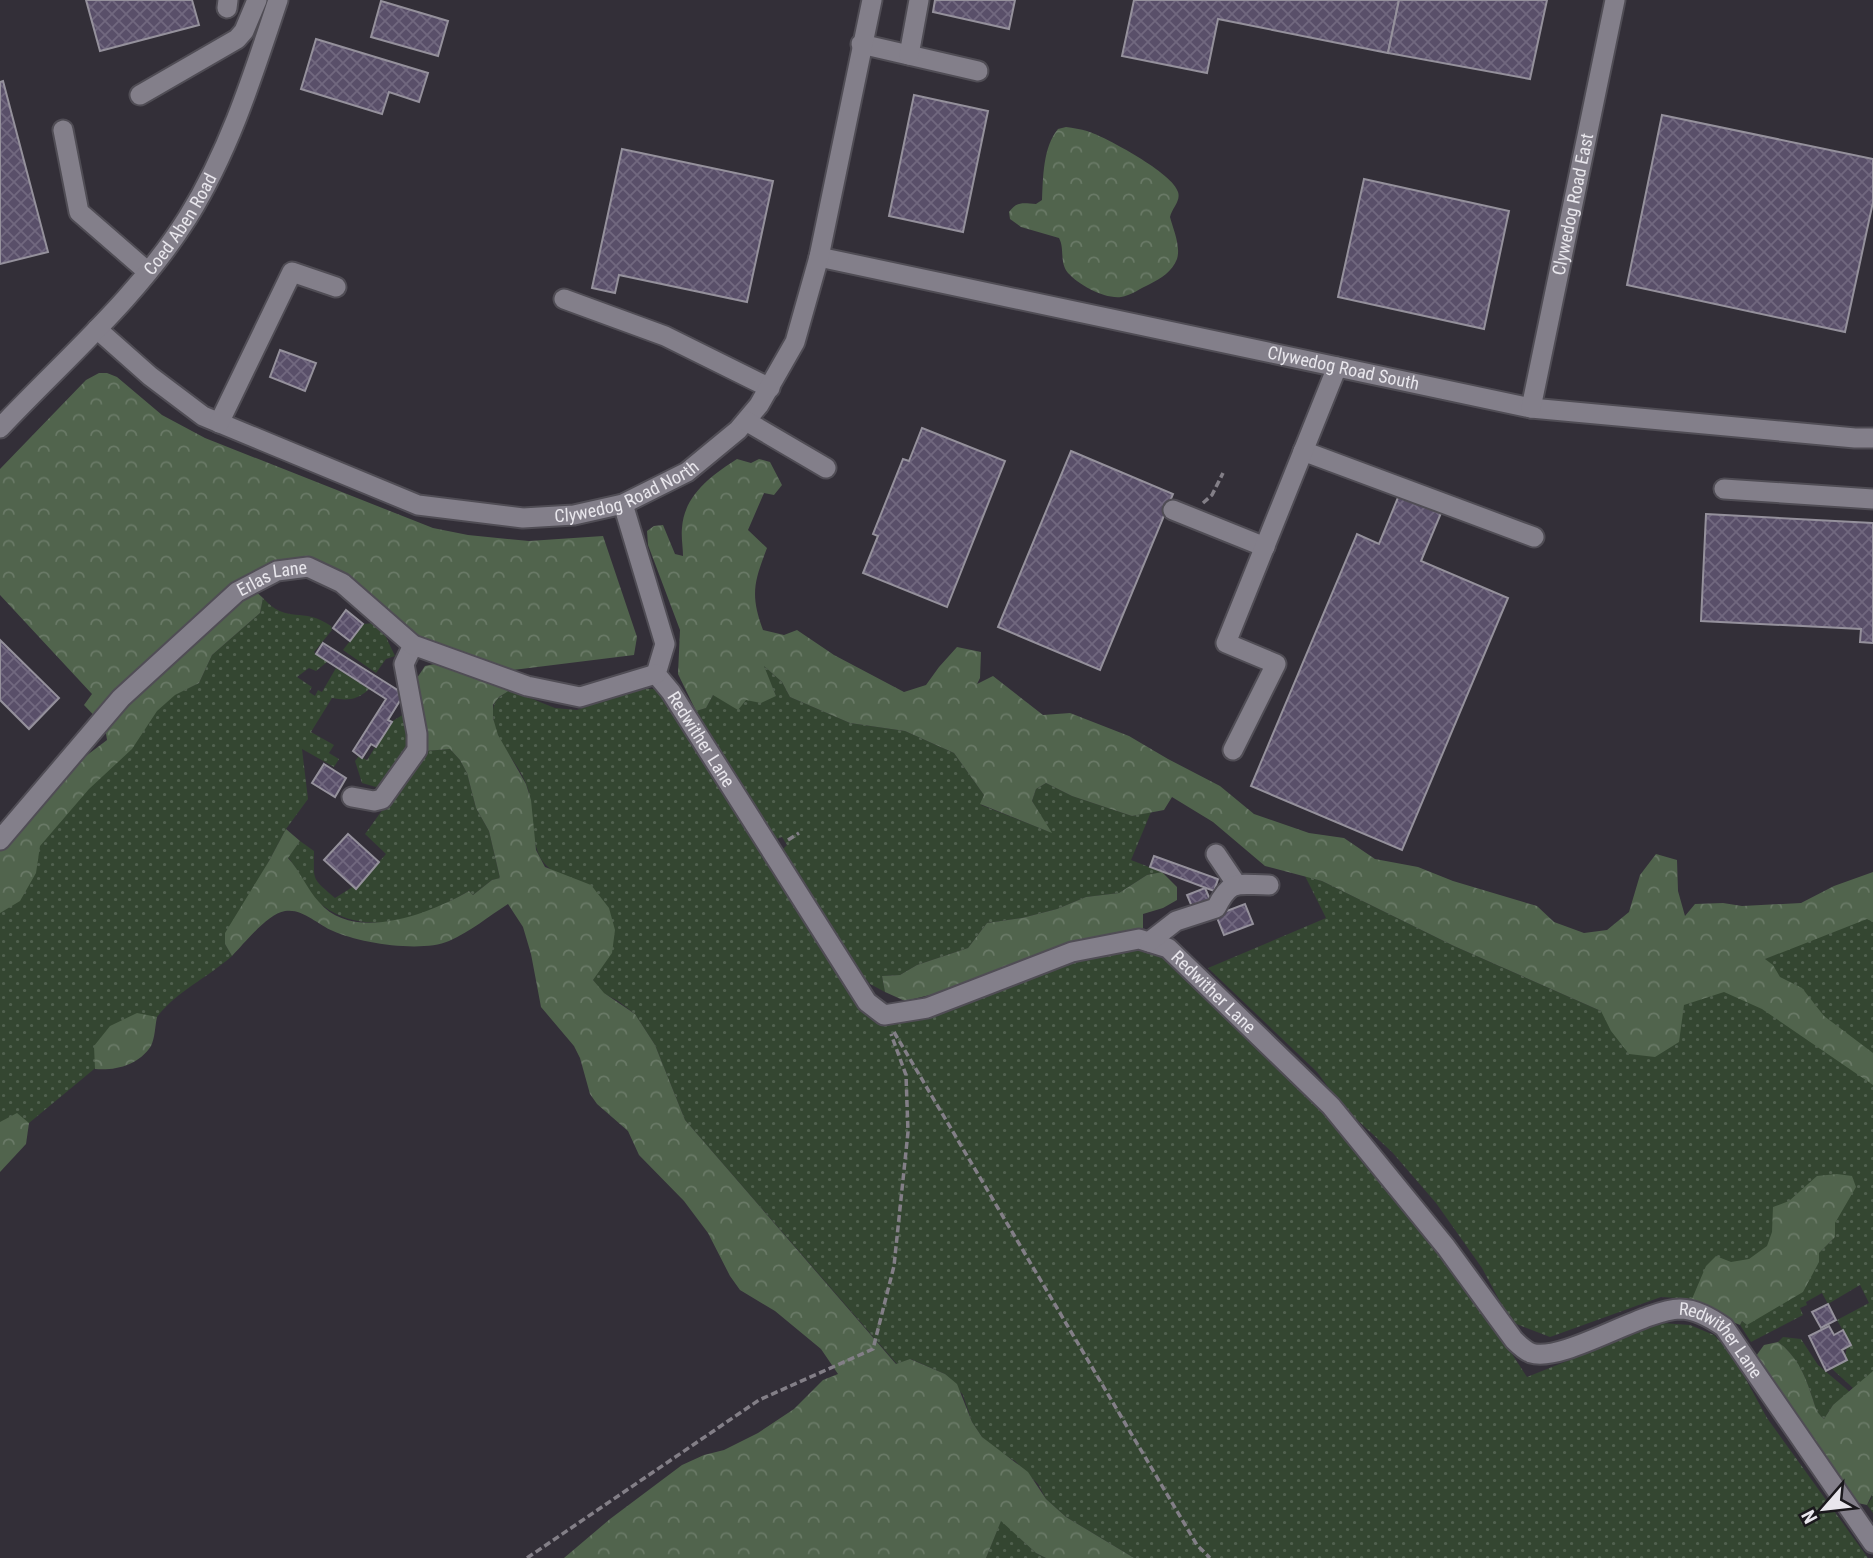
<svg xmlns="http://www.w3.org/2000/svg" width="1873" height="1558" font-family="'Roboto Condensed',sans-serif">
	<defs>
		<pattern id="grass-dots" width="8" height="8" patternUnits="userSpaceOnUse" patternTransform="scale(1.75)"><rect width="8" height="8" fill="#344631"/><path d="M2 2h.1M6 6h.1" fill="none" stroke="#51614f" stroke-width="1.8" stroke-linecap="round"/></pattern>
		<pattern id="forest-crowns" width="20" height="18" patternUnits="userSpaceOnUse" patternTransform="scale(1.75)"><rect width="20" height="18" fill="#51644d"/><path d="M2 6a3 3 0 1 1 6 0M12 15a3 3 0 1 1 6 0" fill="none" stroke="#6a7a67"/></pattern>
		<pattern id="building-cross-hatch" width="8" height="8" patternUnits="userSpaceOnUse" patternTransform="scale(1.75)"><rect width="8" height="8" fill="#594f69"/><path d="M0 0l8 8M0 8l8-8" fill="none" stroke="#71687f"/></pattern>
	</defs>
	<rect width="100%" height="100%" fill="#332f38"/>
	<g fill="url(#grass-dots)">
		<path d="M 263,598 C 287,625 303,606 331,626 L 332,630 L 314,652 L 327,662 L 316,671 L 309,668 L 297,677 L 312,687 L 309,692 L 315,696 L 318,690 L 322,692 L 336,668 L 369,689 C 358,700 347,701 332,698 L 311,732 L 334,745 L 329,753 L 339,759 L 334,767 L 302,749 L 308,799 L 286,829 L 225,944 L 232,956 C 206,979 178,990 157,1017 L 0,1147 L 0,870 L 136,713 L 199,683 L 212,655 L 260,613 Z"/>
		<path d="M 374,623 L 385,635 L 395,656 L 386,659 L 376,673 L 343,650 L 363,624 Z"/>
		<path d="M 762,664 L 782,682 L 790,697 L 850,723 L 905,731 L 954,753 L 984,795 L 981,805 L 1050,832 L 1032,801 L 1036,789 L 1046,783 L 1072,796 L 1132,816 L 1151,812 L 1131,860 L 1162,872 L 1147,875 L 1119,893 L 1086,897 L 1057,909 L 1022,918 L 987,923 L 968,948 L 917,965 L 900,975 L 882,976 L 885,992 L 870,984 L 856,966 L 783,849 L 787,845 L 782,837 L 776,839 L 696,711 L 706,708 L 713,695 L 746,700 L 776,696 Z"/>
		<path d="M 637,688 L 654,689 L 668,698 L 879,1018 L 1073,959 L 1142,946 L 1173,962 L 1232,1017 L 1343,1132 L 1453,1263 L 1527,1377 L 1662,1323 L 1690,1325 L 1714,1335 L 1732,1354 L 1767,1418 L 1868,1558 L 1134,1558 L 1066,1517 L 1046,1499 L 1038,1484 L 1015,1461 L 995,1449 L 982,1437 L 972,1422 L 963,1395 L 945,1374 L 911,1359 L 897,1364 L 685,1120 L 655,1045 L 635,1014 L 618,1001 L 603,993 L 593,980 L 599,969 L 557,873 C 526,858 536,818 528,789 C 520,762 491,741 493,710 C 494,699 502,695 510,690 L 555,708 L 577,710 Z"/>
		<path d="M 404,714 L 408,745 L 405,751 L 383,783 L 376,787 L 362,783 L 355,761 L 359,756 L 367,760 L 391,722 Z"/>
		<path d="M 450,749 L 460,760 L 467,773 L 476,808 L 489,831 L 500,878 L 492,880 L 473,895 L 469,891 C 426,916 367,940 322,905 C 310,896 299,871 288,857 L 300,841 L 314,851 C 314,882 311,877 335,898 L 354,886 L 356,888 L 386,854 L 365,834 L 425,751 Z"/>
		<path d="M 1305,876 L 1322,881 L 1454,946 L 1601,1011 L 1744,968 L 1873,912 L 1873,1513 L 1867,1505 L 1872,1498 L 1849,1393 L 1833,1405 L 1824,1419 C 1815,1412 1815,1405 1811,1394 C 1805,1375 1795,1354 1778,1342 L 1783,1337 L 1801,1339 L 1818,1365 L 1850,1392 L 1853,1388 L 1831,1368 L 1845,1357 L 1847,1347 L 1851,1345 L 1837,1320 L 1869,1303 L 1860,1285 L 1828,1304 L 1822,1293 L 1806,1302 L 1807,1305 L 1800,1308 L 1803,1315 L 1751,1342 L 1740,1325 L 1742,1321 L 1746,1324 L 1835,1237 L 1692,1299 L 1661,1297 L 1550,1337 L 1511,1322 L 1482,1268 L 1436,1203 L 1392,1152 L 1342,1106 L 1317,1072 L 1208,968 L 1326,918 Z"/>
		<path d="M 1001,1520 L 1036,1553 L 1046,1558 L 986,1558 Z"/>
	</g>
	<g fill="url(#forest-crowns)">
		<path d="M 1066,127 C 1073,128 1081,129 1087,131 C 1106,137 1174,174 1178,192 C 1181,201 1172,208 1170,217 C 1173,229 1181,246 1177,259 C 1172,272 1161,278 1150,284 C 1141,288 1130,296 1121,297 C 1104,299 1079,285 1068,273 C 1059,262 1065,249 1059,238 L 1021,227 L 1010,219 L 1009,212 C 1017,201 1023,203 1036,204 L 1042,200 C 1043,177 1043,147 1058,129 Z"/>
		<path d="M 99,373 L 107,373 L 117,377 L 162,415 L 205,438 L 433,528 L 468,535 L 529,541 L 603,536 L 637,637 L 634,655 L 513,670 L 417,637 L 308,558 L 253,589 L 263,598 L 260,613 L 212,655 L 199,683 L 175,695 L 157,711 L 132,749 L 89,789 L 40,846 L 36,873 L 20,901 L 0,913 L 0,849 L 66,771 L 107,740 L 105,727 L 84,705 L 92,694 L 0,595 L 0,469 L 86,380 Z"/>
		<path d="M 737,459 L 751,463 L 759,459 L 770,462 L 782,485 L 774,495 L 764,493 L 748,530 L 767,548 C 754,582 750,595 763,630 L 784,635 L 797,630 L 834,655 L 904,692 L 926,685 L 939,667 L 957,647 L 981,652 L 980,678 L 977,684 L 993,676 L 1043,715 L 1070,713 L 1129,736 L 1168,759 L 1220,786 L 1254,814 L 1309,833 L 1344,838 L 1375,859 L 1418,867 L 1453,881 L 1537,906 L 1554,922 L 1584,933 L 1607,930 L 1629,912 L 1640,875 L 1656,854 L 1677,860 L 1678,891 L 1685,916 L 1695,904 L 1723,903 L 1742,906 L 1801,903 L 1834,886 L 1873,872 L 1873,922 L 1867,919 L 1765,959 L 1773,965 L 1780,977 L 1802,988 L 1824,1016 L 1873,1053 L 1873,1085 L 1762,1009 L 1724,992 L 1684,1005 L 1679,1042 L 1655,1057 L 1629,1054 L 1611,1031 L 1601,1011 L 1454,946 L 1322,881 L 1265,866 L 1213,822 L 1172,797 L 1164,810 L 1132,816 L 1072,796 L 1046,783 L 1036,789 L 1032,801 L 1052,833 L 980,804 L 984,795 L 954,753 L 905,731 L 850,723 L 790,697 L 782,682 L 764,666 L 776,696 L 761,703 L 746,700 L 738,710 L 713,695 L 706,708 L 696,711 L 678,674 L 680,630 L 648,545 L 647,531 L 654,526 L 663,525 L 675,554 L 683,556 C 683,547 681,537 682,528 C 684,495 712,475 737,459 Z"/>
		<path d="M 444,662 L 510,690 L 499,697 L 493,705 L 493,718 L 498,735 L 526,784 L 531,800 L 536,850 L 545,867 L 591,885 L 609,908 L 615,930 L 612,953 L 593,980 L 604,993 L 635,1014 L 655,1045 L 685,1120 L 896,1364 L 910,1359 L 945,1374 L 957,1384 L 972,1422 L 982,1437 L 1028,1472 L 1046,1499 L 1066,1517 L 1134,1558 L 1046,1558 L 1036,1553 L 1001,1521 L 986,1558 L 564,1558 L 610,1519 L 682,1465 L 704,1455 L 724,1450 L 758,1433 L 794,1409 L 823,1380 L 838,1374 L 821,1349 L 775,1311 L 740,1290 L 730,1276 L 708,1233 L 684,1201 L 639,1155 L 628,1131 L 597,1104 L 590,1094 L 580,1058 L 574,1046 L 541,1007 L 531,954 L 523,927 L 508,904 C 489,916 470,932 449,941 C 421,953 359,943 333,931 C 317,924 302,908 285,911 C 267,914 245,943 232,956 L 225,944 L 225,933 L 269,861 L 286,829 L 300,841 L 288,858 C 300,871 307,889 319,902 C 354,944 431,913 469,891 L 473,895 L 492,880 L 500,878 L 489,831 L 476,808 L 467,773 L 460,760 L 450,749 L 425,751 L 417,678 L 425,666 Z"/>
		<path d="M 1162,872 L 1177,887 L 1177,900 L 1163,908 L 1143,914 L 1143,932 L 963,987 L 905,1001 L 885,992 L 882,976 L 900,975 L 917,965 L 968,948 L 987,923 L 1022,918 L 1057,909 L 1086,897 L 1119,893 L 1147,875 Z"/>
		<path d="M 137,1013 L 157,1017 C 155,1026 155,1038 151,1046 C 139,1065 115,1071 95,1069 L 94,1046 L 110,1026 Z"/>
		<path d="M 17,1113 L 29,1123 L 26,1144 L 0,1172 L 0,1122 Z"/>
		<path d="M 1837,1174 L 1852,1176 L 1856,1187 L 1835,1223 L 1835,1237 L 1819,1253 L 1819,1262 L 1803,1292 L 1747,1325 L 1742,1321 L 1740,1325 L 1695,1306 L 1692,1299 L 1706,1266 L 1716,1256 L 1731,1262 L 1749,1259 L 1767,1246 L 1772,1232 L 1773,1207 L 1789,1201 L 1817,1176 Z"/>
		<path d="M 1778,1342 C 1795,1354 1805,1374 1811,1394 C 1815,1404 1815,1412 1824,1419 L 1833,1405 L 1873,1371 L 1873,1492 L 1867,1505 L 1853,1502 L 1759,1368 L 1756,1356 L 1764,1345 Z"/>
	</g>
	<g fill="url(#building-cross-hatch)" stroke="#95919c" stroke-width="2">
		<path d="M 86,0 L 192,0 L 199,25 L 100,51 Z"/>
		<path d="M 935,0 L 1015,0 L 1009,29 L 933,12 Z"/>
		<path d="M 1134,0 L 1399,0 L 1388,53 L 1218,19 L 1207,73 L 1122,56 Z"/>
		<path d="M 1399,0 L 1547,0 L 1530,79 L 1388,53 Z"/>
		<path d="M 381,1 L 448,21 L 438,56 L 371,37 Z"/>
		<path d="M 316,39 L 428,73 L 419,102 L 389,92 L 382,114 L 301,89 Z"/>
		<path d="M 3,81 L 48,252 L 0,264 L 0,82 Z"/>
		<path d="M 914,95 L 988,111 L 963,232 L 889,216 Z"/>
		<path d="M 1662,115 L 1873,159 L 1873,202 L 1845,332 L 1627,285 Z"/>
		<path d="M 622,149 L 773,181 L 747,302 L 619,275 L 615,293 L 592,288 Z"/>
		<path d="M 1364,179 L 1509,211 L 1484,329 L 1338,297 Z"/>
		<path d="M 280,350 L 316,363 L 305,391 L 270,377 Z"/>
		<path d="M 922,428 L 1005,461 L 947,607 L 863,573 L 878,536 L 873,534 L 903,459 L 909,461 Z"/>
		<path d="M 1071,451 L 1173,494 L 1100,670 L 998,627 Z"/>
		<path d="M 1399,495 L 1441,513 L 1421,561 L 1508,598 L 1402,850 L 1251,786 L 1357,534 L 1379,544 Z"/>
		<path d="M 1706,514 L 1873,523 L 1873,643 L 1860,642 L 1861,629 L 1701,621 Z"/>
		<path d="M 346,610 L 363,624 L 350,641 L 333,628 Z"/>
		<path d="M 0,640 L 59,698 L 29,729 L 0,700 Z"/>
		<path d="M 323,643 L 404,694 L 388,720 L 392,722 L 376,747 L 371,744 L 362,758 L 353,751 L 386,699 L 316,654 Z"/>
		<path d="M 324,764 L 346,778 L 335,797 L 312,783 Z"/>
		<path d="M 348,834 L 379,862 L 356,889 L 324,860 Z"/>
		<path d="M 1154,856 L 1218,879 L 1214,891 L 1150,867 Z"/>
		<path d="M 1205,888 L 1211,902 L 1193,909 L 1187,895 Z"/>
		<path d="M 1245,904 L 1253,924 L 1224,935 L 1216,915 Z"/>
		<path d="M 1828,1304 L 1836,1320 L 1821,1328 L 1812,1312 Z"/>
		<path d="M 1829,1326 L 1834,1335 L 1843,1330 L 1851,1345 L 1842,1350 L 1847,1360 L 1826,1371 L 1809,1336 Z"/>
	</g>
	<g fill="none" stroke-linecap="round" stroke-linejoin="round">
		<g stroke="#504d55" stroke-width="23">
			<g id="minor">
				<path d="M 227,8 L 228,0"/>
				<path d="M 861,44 L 978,71"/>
				<path d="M 909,55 L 919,0"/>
				<path d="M 140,95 L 237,39 L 244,31 L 257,0"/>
				<path d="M 63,130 L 79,212 L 148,272"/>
				<path id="s1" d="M 819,257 L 1531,408 L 1855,438 L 1873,438"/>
				<path d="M 564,299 L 665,336 L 770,388"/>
				<path id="s2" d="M 97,329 L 150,376 L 203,416 L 418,505 L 523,518 L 574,515 L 623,504 L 687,472 L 738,430 L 759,405 L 795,342 L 819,257 L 872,0"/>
				<path id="s3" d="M 1531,408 L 1615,0"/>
				<path d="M 746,421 L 826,468"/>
				<path d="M 219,423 L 292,272 L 336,287"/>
				<path id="s4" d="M 0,428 C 64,360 138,297 188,217 C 230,149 253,75 278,0"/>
				<path d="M 1303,451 L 1534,537"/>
				<path d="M 1724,489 L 1873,499"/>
				<path id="s5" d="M 623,504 L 665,644 L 656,674 L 671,692 L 867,1002 L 884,1015 L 927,1008 L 1072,952 L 1139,939 L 1168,948 L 1331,1106 L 1446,1247 L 1514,1340 C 1519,1345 1524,1350 1531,1353 C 1563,1363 1642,1310 1680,1309 C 1696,1309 1711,1318 1724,1327 L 1873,1543"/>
				<path d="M 1173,510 L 1265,547"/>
				<path d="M 1233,750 L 1276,664 L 1226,643 L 1337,367"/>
				<path d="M 352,797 L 374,801 L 382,799 L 417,750 L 417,734 L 404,664 L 413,645"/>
				<path id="s6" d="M 0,840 L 121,698 L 237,592 L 277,571 L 308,567 L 342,583 L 413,645 L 527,686 L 580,697 L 656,674"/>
				<path d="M 1216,854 L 1237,885"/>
				<path d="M 1149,942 L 1176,921 L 1216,908 C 1231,878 1237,885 1269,885"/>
			</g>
		</g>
		<g stroke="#837f87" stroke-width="3.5" stroke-dasharray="7 3.5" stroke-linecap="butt">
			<path d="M 1203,503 L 1212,495 L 1223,473"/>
			<path d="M 788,840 L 799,833"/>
			<path d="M 894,1032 L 1197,1545 L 1210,1558"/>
			<path d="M 527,1558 L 759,1400 L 873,1349 L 894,1266 L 908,1132 L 906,1075 L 891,1034"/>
		</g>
		<use href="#minor" stroke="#837f8a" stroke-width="19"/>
	</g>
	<g text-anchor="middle" stroke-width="5" stroke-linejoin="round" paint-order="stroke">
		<g font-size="18" fill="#e8e6ec" stroke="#1a181c">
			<text dy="6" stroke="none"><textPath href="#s3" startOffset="208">Clywedog Road East</textPath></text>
			<text dy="6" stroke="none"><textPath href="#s4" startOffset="273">Coed Aben Road</textPath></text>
			<text dy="6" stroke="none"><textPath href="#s1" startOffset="536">Clywedog Road South</textPath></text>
			<text dy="6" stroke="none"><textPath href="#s2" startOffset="584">Clywedog Road North</textPath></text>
			<text dy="6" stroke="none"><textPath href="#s6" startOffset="382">Erlas Lane</textPath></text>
			<text dy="6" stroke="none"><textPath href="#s5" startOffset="257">Redwither Lane</textPath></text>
			<text dy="6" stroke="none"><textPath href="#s5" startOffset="950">Redwither Lane</textPath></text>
			<text dy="6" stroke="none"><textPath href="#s5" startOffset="1643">Redwither Lane</textPath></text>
		</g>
	</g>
	<g transform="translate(1824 1509) rotate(242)" stroke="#1a181c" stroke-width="5" paint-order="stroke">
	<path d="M0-5L12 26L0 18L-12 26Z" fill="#e8e6ec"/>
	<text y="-10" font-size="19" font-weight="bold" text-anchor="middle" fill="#e8e6ec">N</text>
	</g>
</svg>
